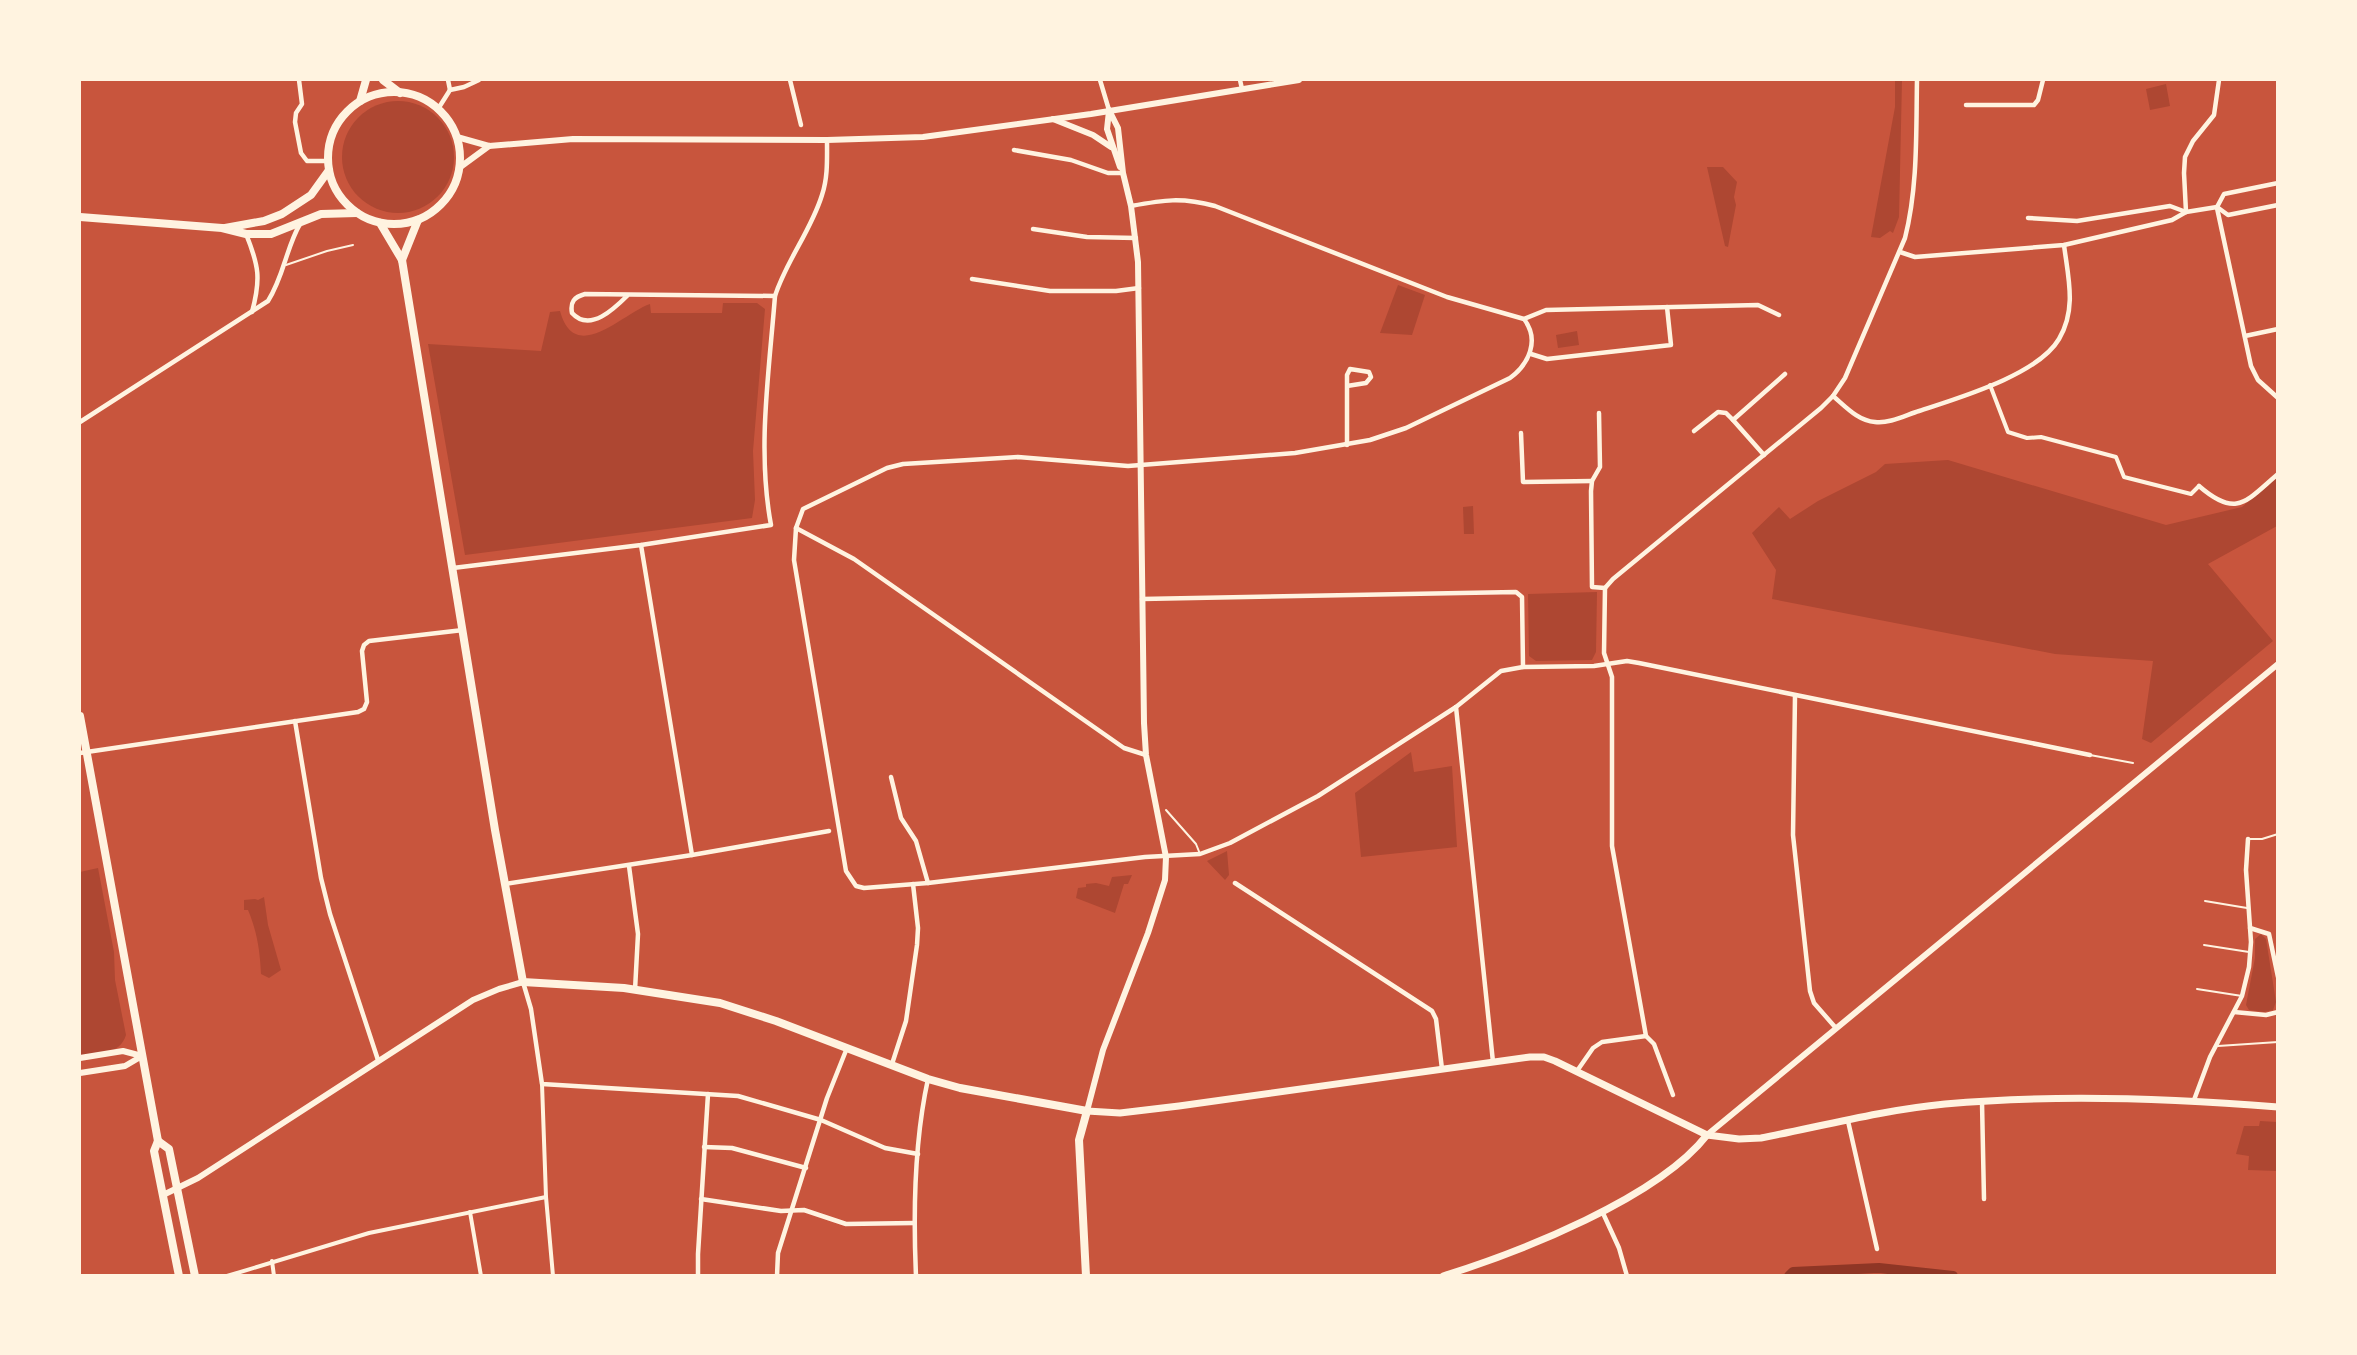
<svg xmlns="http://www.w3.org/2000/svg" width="2357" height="1355" font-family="Quicksand,sans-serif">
	<rect width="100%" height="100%" fill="#c8553d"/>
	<g fill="#ae4732">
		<path d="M 1895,80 L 1902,80 L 1899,217 L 1893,233 L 1890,231 L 1880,238 L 1871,237 L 1895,107 Z"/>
		<path d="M 2166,84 L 2170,106 L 2150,110 L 2146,89 Z"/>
		<circle cx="398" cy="157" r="56"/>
		<path d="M 1707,167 L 1723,167 L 1737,182 L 1734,197 L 1736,205 L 1728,247 L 1725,246 Z"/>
		<path d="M 1398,285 L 1425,295 L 1412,335 L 1380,333 Z"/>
		<path d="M 723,303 L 757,303 L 765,309 L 753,451 L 755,500 L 752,518 L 465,555 L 428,344 L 541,351 L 550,312 L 560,311 C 575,366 623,313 650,304 L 651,313 L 722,313 Z"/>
		<path d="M 1577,331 L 1579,345 L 1558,348 L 1556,335 Z"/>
		<path d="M 1948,460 L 2166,525 L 2242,507 L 2277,476 L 2277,526 L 2208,564 L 2273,641 L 2151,743 L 2142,739 L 2153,661 L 2055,654 L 1772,599 L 1776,570 L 1752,533 L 1779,507 L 1790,519 L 1818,501 L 1876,472 L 1885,464 Z"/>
		<path d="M 1473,506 L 1474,534 L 1464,534 L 1463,507 Z"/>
		<path d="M 1597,592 L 1596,652 L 1592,660 L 1536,661 L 1529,656 L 1528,594 Z"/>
		<path d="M 1411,752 L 1414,772 L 1452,766 L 1457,847 L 1361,857 L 1355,793 Z"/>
		<path d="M 1227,851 L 1229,875 L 1225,880 L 1207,861 Z"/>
		<path d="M 98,868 L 114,952 L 115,980 L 126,1035 C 120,1055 97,1054 80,1057 L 80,872 Z"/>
		<path d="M 1132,875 L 1128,884 L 1124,884 L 1115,913 L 1076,898 L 1078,888 L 1086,887 L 1086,884 L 1096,883 L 1109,886 L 1112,877 Z"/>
		<path d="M 264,897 L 268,925 L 281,970 L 269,978 L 261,974 C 260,951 257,931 248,910 L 244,910 L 244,900 L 255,899 L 258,900 Z"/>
		<path d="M 2261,934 L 2266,939 L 2276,1002 L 2273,1010 L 2264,1012 L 2249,1010 L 2246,1005 L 2255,958 L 2255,939 Z"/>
		<path d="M 2260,1121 L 2277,1122 L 2277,1171 L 2248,1170 L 2249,1156 L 2236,1154 L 2244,1126 L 2259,1126 Z"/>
	</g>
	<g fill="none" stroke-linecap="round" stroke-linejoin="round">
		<path stroke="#8f3625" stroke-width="10" d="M 1789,1276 L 1793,1272 L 1879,1268 L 1953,1276"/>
		<g stroke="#fff3e0" stroke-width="2">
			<path d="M 286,265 L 327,251 L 353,245"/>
			<path d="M 2090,755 L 2133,763"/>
			<path d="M 1166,810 L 1196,844 L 1200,854"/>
			<path d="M 2248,839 L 2262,839 L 2278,834"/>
			<path d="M 2205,901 L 2247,908"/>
			<path d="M 2204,945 L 2249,952"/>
			<path d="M 2197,989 L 2242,996"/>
			<path d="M 2218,1046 L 2278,1042"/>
		</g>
		<g stroke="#fff3e0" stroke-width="4">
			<path d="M 1990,385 L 2008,432 L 2027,438 L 2041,437 L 2116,457 L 2124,477 L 2191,494 L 2199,486"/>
			<path d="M 542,1084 L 546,1197 L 553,1276"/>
			<path d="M 470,1212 L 481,1276"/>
			<path d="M 272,1261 L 274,1276"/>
			<path d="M 227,1276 L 369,1233 L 546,1197"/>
		</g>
		<g stroke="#fff3e0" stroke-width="4.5">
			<path d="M 299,80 L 302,104 L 296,113 L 295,122 L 301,153 L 307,161 L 328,161"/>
			<path d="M 448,80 L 450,90"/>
			<path d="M 790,80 L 801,125"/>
			<path d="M 1100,80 L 1109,110"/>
			<path d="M 1240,80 L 1242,89"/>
			<path d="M 1966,105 L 2034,105 L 2038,100 L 2043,80"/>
			<path d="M 438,109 L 450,90 L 464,87 L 479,80"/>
			<path d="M 1014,150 L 1071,160 L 1108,173 L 1123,173"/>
			<path d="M 1131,206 C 1164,200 1181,197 1215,206 L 1447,297 L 1524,319 C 1540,340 1529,364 1510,378 L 1406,428 L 1370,440 L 1295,453 L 1128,466 L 1018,457 L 903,464 L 887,468 L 803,509 L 796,528 L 794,560 L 846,871 L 856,886 L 864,888 L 928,883 L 1145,857 L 1200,854 L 1230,843 L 1318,796 L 1456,707 L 1501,671 L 1523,667 L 1594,666 L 1627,661 L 1639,663 L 2090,755"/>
			<path d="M 2217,207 L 2224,194 L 2278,183"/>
			<path d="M 2217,208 L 2251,366 L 2258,380 L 2278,398"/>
			<path d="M 2186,212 L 2184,173 L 2185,157 L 2193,141 L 2214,115 L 2219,80"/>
			<path d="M 2028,218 L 2077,221 L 2170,206 L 2186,212"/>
			<path d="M 1033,229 L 1087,237 L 1136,238"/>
			<path d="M 246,234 C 259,266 261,279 252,312"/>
			<path d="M 1900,252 L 1915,257 L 2064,245 L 2172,220 L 2186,212 L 2217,207 L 2228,215 L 2278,205"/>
			<path d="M 972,279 L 1050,291 L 1116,291 L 1139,288"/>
			<path d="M 628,295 C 615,308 590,333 572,313 C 570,302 574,297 585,294 L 775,296"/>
			<path d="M 1524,319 L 1546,310 L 1758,305 L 1779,315"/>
			<path d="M 2245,336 L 2278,329"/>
			<path d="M 1531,354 L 1547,359 L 1671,345 L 1667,307"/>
			<path d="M 1833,396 C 1845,406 1858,421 1875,422 C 1889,424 1906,415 1919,411 C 1958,398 2038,375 2059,339 C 2077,309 2068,277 2064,245"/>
			<path d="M 1599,413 L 1600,467 L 1592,481 L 1591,491 L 1592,587 L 1605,588"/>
			<path d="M 80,422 L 268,301 C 284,276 286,248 300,224"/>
			<path d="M 1694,431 L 1718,412 L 1726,413 L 1733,420"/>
			<path d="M 1521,433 L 1523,482 L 1592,481"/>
			<path d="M 1347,445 L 1347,375 L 1350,369 L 1369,372 L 1371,377 L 1366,383 L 1347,386"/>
			<path d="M 1764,455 L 1733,420 L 1785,374"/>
			<path d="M 2199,486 C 2237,519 2246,501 2278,474"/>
			<path d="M 796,528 L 854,559 L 1124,748 L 1146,755"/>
			<path d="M 453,568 L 641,545 L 771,525 C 757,450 769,373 775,296 C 786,261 811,231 822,195 C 828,177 827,159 827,140"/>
			<path d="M 1605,588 L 1613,579 L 1821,408 L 1833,396 L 1845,378 L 1905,238 C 1918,187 1916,132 1917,80"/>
			<path d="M 1605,588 L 1604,653 L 1612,677 L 1612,846 L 1646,1036"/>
			<path d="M 1142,599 L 1516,592 L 1522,597 L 1523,667"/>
			<path d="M 1795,696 L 1793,835 L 1810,991 L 1814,1003 L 1835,1027"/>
			<path d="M 1456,707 L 1493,1062"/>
			<path d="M 295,721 L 321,878 L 330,914 L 378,1060"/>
			<path d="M 80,753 L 358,712 L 364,709 L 367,702 L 362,651 L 364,645 L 369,641 L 463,630"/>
			<path d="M 891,777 L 901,818 L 916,841 L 928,883"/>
			<path d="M 692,855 L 829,831"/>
			<path d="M 629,866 L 638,934 L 635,990"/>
			<path d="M 1235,883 L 1432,1011 L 1436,1019 L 1442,1069"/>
			<path d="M 505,884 L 692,855 L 641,545"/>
			<path d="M 2250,928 L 2269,934 L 2278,977"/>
			<path d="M 523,982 L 531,1009 L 542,1084 L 738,1096 L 821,1120 L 885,1148 L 918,1154"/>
			<path d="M 2234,1012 L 2266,1015 L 2278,1012"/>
			<path d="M 892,1064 L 906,1021 L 917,945 L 918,928 L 913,884"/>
			<path d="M 1577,1071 L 1593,1048 L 1602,1042 L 1646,1036 L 1654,1044 L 1673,1095"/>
			<path d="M 2194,1100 L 2210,1057 L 2242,996 L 2249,967 L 2251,942 L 2246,870 L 2248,839"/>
			<path d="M 1982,1102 L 1984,1199"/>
			<path d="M 1848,1121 L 1877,1249"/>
			<path d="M 704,1147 L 732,1148 L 806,1168"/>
			<path d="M 701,1199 L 781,1211 L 804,1210 L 846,1224 L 914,1223"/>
			<path d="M 1602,1211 L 1619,1248 L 1627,1276"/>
			<path d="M 698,1276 L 698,1254 L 708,1094"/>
			<path d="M 777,1276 L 778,1253 L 827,1098 L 847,1048"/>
			<path d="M 916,1276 C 913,1210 914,1143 928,1079"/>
		</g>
		<g stroke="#fff3e0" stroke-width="6">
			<path d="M 1109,111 L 1107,129 L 1120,167"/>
			<path d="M 1053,119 L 1093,135 L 1111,147"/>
			<path d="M 457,137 L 489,146 L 573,139 L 827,140 L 923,137 L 1091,114 L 1299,80"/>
			<path d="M 459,168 L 489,146"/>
			<path d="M 80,1058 L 123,1051 L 142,1056"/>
			<path d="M 80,1073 L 125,1066 L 142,1056"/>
			<path d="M 1087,1111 L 1103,1050 L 1148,933 L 1165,880 L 1166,857 L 1146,755 L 1144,723 L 1138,262 L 1131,206 L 1123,173 L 1118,128 L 1109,110"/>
			<path d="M 1707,1135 L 2278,664"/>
			<path d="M 163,1195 L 198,1178 L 473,1000 L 499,989 L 523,982"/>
		</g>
		<g stroke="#fff3e0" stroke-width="7">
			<path d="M 1087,1111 L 1120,1113 L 1179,1106 L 1530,1057 L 1544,1057 L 1555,1061 L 1707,1135 L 1739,1139 L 1761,1138 C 1822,1126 1883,1110 1945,1104 C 2055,1094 2168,1098 2278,1107"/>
			<path d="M 1443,1276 C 1520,1252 1658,1198 1707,1135"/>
		</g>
		<g stroke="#fff3e0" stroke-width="8">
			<path d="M 383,80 L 400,93"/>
			<circle cx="394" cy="158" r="66"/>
			<path d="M 360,101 L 366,80"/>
			<path d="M 80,217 L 222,228 L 246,234 L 271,234 L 321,214 L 357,213"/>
			<path d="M 380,223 L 402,260 L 495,830 L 523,982 L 624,988 L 720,1003 L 776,1021 L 928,1079 L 960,1088 L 1087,1111 L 1079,1140 L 1086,1276"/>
			<path d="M 225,228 L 264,221 L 282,214 L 311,195 L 329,170"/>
			<path d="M 402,260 L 418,220"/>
			<path d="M 80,716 L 158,1141 L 154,1151 L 179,1276"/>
			<path d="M 158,1141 L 169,1149 L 195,1276"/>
		</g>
	</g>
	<rect width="2357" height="1355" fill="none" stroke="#fff3e0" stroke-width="162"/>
</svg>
